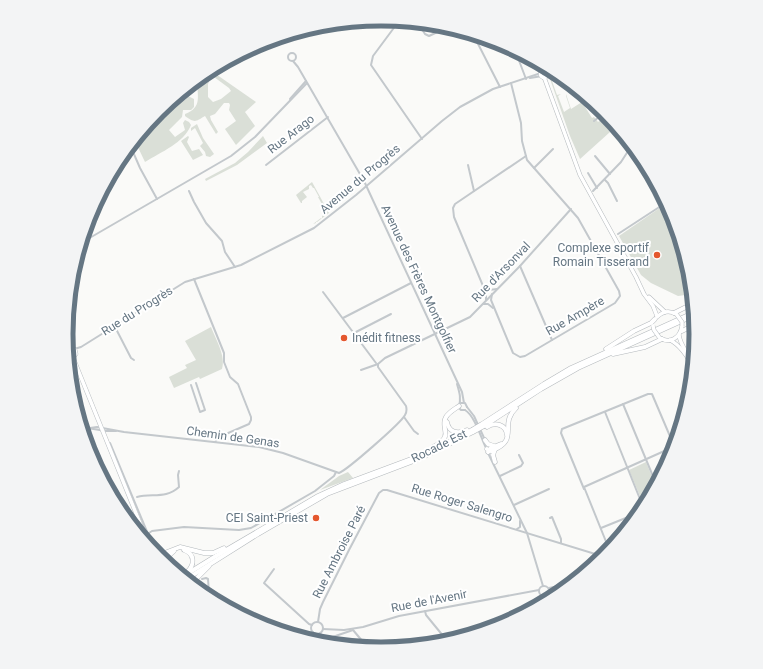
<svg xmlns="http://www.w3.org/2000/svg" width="763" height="669" font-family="Roboto,sans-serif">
	<rect width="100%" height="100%" fill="#fafaf8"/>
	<g fill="#dadfd7" fill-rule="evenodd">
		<path d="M 210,70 L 256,102 L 245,112 L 255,126 L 236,145 L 225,129 L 236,121 L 229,110 L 230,105 L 229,103 L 224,103 L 215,114 L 210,116 L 211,120 L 218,132 L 216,134 L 205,116 C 195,122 195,123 185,116 L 185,114 C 203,107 197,96 197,80 ZM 214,77 L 229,88 L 231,91 L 221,99 L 213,102 L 208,97 L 208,84 L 211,78 Z"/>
		<path d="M 554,74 L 551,78 L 557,95 L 561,94 L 558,96 L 564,112 L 570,108 L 566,96 L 566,94 L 571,109 L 582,102 L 592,118 L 594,117 L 598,122 L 601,120 L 610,132 L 580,159 L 570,136 L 550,79 Z"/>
		<path d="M 190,88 L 190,92 L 186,93 L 186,95 L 194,99 L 194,107 L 191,110 L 183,110 L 182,117 L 169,130 L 175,137 L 185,130 L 183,123 L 185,120 L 189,122 L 191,125 C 184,143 161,152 145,162 L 135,141 L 152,129 L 150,122 L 159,111 L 186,89 Z"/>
		<path d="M 197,124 L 203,138 L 214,154 L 210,157 L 206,156 L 205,152 L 200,146 L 203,143 L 195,128 L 191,131 L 191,128 Z"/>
		<path d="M 188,136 L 189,137 L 187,142 L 192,151 L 199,149 L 203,155 L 193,160 L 181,141 Z"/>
		<path d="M 263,136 L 267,143 L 237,165 L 206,181 L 205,179 L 235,163 L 248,152 Z"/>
		<path d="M 312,182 L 329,213 L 317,222 L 316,222 L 316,223 L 313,224 L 321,218 L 321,219 L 322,219 L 322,216 L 327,213 L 318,197 L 319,197 L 314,188 L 313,188 L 311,185 L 309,186 L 309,189 L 303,192 L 307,197 L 302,201 L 302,203 L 301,203 L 296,195 Z"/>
		<path d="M 667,203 C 678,223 694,273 693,294 L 678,296 L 651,283 L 641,275 L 619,236 Z"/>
		<path d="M 211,327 C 216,340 226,356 222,369 L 200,379 L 199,377 L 174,388 L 169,377 L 187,368 L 185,365 L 196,360 L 185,341 Z"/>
		<path d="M 646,462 L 656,487 L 645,508 L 629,470 Z"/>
		<path d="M 348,472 L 353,478 L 320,490 L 339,476 Z"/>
	</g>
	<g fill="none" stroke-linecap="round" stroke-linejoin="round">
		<g stroke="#b5babe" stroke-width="4.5">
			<g id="major">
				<path d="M 539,63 L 541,72"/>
				<circle cx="544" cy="74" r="3.5"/>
				<path d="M 544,77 L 580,175 L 636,277 L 644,294 L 653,306 L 657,316"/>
				<path d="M 649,297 L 665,312"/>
				<path d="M 657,317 C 663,311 669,310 676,314"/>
				<path d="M 66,333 L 73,348"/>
				<path d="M 679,335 C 680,345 687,352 692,361"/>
				<path d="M 660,338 C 670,344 680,338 682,326"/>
				<path d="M 670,340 C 680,345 689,359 694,369"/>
				<path d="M 72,357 L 74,356 L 76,354 L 75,350 L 73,348 L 69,350 L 68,355 L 74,360 L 148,543 L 153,552"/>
				<path d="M 153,547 L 160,553"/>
				<path d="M 156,555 L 160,553 L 164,555 L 165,559 L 164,562"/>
			</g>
		</g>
		<g stroke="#b4b9bd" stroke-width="5">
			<g id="highway">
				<path d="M 674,313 L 694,303"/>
				<path d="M 682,331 L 696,324"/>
				<path d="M 606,349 L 634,331 L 651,323 L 655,319"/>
				<path d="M 613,354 L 645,347 L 662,339"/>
				<path d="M 447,422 C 449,433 458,434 467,430"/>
				<path d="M 482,424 L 544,384 L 571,368 L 695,312"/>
				<path d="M 484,426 L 541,389 L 578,368 L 695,315"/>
				<path d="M 487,427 C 495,422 506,424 507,435"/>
				<path d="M 485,440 L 488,444 L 494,446"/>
				<path d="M 433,447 C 456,435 439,429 446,417 C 449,412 455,409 459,406"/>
				<path d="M 487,449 L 491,451 C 521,440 498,425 516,408"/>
				<path d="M 488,452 L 491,448 L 501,444"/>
				<path d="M 495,462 L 493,455 L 495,449"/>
				<path d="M 184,550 C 195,554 195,565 187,572"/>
				<path d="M 162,554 L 180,547 L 204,553 L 213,553 L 224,548"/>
				<path d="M 165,559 L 174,551"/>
				<path d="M 182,577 L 216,556 L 318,496 L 344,484 L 427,453 L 472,430"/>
				<path d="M 185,580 L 258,534 L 327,494 L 419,459 L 473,432"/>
				<path d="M 191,584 L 209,566"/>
			</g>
		</g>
		<g stroke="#c3c8cc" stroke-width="2">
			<path d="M 399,21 L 373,56 L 371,65 L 422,139"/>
			<path d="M 418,23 L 425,34 L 429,36 L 448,27"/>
			<path d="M 473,34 L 500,87"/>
			<path d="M 515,50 L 526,79"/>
			<circle cx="292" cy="57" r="4"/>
			<path d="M 293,61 L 298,67 L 364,181 L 462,392 L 464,403"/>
			<path d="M 547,71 L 554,71"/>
			<path d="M 548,74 L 555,71"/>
			<path d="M 530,78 L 542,76"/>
			<path d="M 575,87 L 577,95 L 580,94"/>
			<path d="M 290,99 L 306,81"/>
			<path d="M 593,107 L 596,104"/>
			<path d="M 594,121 L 605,112"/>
			<path d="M 130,145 L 140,168 L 157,199"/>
			<path d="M 595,156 L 610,174"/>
			<path d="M 266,165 L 328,117"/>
			<path d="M 468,165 L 474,191"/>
			<path d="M 534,168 L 553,149"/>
			<path d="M 588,173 L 597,188"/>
			<path d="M 605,180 L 608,183 L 617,201"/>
			<path d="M 189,191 L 194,202 L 206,223 L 222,241 L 225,252 L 235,267"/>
			<path d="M 593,191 L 621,162 L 632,145"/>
			<path d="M 618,234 L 667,202"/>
			<path d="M 81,243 L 93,236 L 231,156 L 255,137 L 307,83"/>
			<path d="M 520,266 L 552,340"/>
			<path d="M 194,279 L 224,353 L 224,362 L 230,377 L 238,384 L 251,417 L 251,420 L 249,424 L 219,437 L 215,442"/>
			<path d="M 485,286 L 489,290 L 497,289"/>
			<path d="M 323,292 L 376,363"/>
			<path d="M 492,294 L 491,300 L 513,353 L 520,357 L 525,356 L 615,303 L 620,296 L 619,291 L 578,218 L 527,160 L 522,141 L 521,123 L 511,83"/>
			<path d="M 486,300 L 486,293 L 454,217 L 453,208 L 455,204 L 526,156"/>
			<path d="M 483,304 L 488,304 L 493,308"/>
			<path d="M 343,318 L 411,283"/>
			<path d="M 114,325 L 131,358 L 134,360"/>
			<path d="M 354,333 L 391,314"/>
			<path d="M 74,349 L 81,347 L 185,282 L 241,265 L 314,228 L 356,195 L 442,121 L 460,107 L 493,89 L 541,73"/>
			<path d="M 361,370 L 378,364 L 385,358 L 470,317 L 520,266 L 571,209"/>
			<path d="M 457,384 C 460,394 461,398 459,408 L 461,410 L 465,410"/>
			<path d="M 191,385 L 200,412 L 205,410 L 196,383"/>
			<path d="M 461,403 L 465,403 L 467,407"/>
			<path d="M 623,404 L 657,486"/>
			<path d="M 467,407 L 474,416 L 485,440"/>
			<path d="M 465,410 C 475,416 481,438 486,448"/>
			<path d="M 605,412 L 644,509"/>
			<path d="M 404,417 L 414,431 L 418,434"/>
			<path d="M 81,427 L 106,431 L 116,431"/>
			<path d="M 90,428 L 97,427 L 124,432 L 259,447 L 283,453 L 339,473 C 347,470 401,423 405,415 C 407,412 407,410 406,406 L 378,367 L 378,364"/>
			<path d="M 110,443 L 148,534"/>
			<path d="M 488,453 L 527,533 L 543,586"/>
			<path d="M 500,476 L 521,466 L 523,463 L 519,455"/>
			<path d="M 584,489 L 561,433 L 562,429 L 648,394 L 652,394 L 675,448 L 671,448 L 584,487 L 609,549 L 609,552"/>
			<path d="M 137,497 C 152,493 166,499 179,487 L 178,475 L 179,471"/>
			<path d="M 514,505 L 549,489"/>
			<path d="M 550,518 L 552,517 L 561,539 L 561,543"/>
			<path d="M 601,528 L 643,511"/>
			<path d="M 517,529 L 520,527 L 520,521"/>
			<path d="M 149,541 L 149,533 L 152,531 L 184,527 L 239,530 L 251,528 L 315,491 L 334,476 L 336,472"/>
			<path d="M 274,569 L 264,583 L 309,624 L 312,625"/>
			<path d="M 202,579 L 206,578 L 208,579 L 209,593 L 207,597"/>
			<circle cx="544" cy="591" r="5"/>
			<path d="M 549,588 L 573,583"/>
			<path d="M 546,596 L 549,601"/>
			<path d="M 425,611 L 426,615 L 444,637"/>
			<path d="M 318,622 L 320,609 L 323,602 L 349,550 L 379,493 L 383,490 L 387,490 L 605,557"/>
			<circle cx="317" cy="628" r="6"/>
			<path d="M 323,629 L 344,630 L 363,627 L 399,616 L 539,590"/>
			<path d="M 320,633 L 325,644"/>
			<path d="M 333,637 L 333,641 L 337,646"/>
			<path d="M 306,640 L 309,635 L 313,632"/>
			<path d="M 315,643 L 353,630 L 369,649"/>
		</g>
		<use href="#major" stroke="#fff" stroke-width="3.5"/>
		<use href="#highway" stroke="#fff" stroke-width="4"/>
		<g stroke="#b5babe" stroke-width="4.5" stroke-linecap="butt">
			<g id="major-bridge">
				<path d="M 677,315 L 682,322 L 682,326"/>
				<path d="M 653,326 L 654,330 L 659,337"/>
			</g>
		</g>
		<g stroke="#b4b9bd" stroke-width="5" stroke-linecap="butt">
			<g id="highway-bridge">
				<path d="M 472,430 L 482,424"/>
				<path d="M 473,432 L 484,426"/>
			</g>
		</g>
		<use href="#major-bridge" stroke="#fff" stroke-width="3.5"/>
		<use href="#highway-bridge" stroke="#fff" stroke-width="4"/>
	</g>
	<g fill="#e4572e" stroke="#fff" stroke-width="1.5">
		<circle cx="657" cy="255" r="4"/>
		<circle cx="344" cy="338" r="4"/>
		<circle cx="316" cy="518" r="4"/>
	</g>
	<g text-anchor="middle" stroke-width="4" stroke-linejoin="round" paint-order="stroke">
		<g font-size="12" fill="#657683" stroke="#fff">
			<text transform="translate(291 134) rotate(-38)" y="4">Rue Arago</text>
			<text transform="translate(360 179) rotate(-40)" y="4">Avenue du Progrès</text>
			<text transform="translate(501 272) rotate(-46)" y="4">Rue d'Arsonval</text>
			<text transform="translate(419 279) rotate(65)" y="4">Avenue des Frères Montgolfier</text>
			<text transform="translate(137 311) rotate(-32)" y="4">Rue du Progrès</text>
			<text transform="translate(575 316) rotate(-30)" y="4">Rue Ampère</text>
			<text transform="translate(233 437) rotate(8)" y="4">Chemin de Genas</text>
			<text transform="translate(439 446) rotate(-26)" y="4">Rocade Est</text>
			<text transform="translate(462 503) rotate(17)" y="4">Rue Roger Salengro</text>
			<text transform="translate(339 552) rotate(-63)" y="4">Rue Ambroise Paré</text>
			<text transform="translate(429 601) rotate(-11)" y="4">Rue de l'Avenir</text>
		</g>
		<g font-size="12" fill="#657683" stroke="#fff" text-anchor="end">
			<text x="649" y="252">Complexe sportif<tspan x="649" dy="14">Romain Tisserand</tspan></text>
			<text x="352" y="342" text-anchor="start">Inédit fitness</text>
			<text x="308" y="522">CEI Saint-Priest</text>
		</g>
	</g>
	<path d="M0 0H763V669H0ZM73 334a308 308 0 1 1 616 0a308 308 0 1 1-616 0Z" fill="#f3f4f5" fill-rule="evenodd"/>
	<path fill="none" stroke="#657683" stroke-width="5" d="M73 334a308 308 0 1 1 616 0a308 308 0 1 1-616 0Z"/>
</svg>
